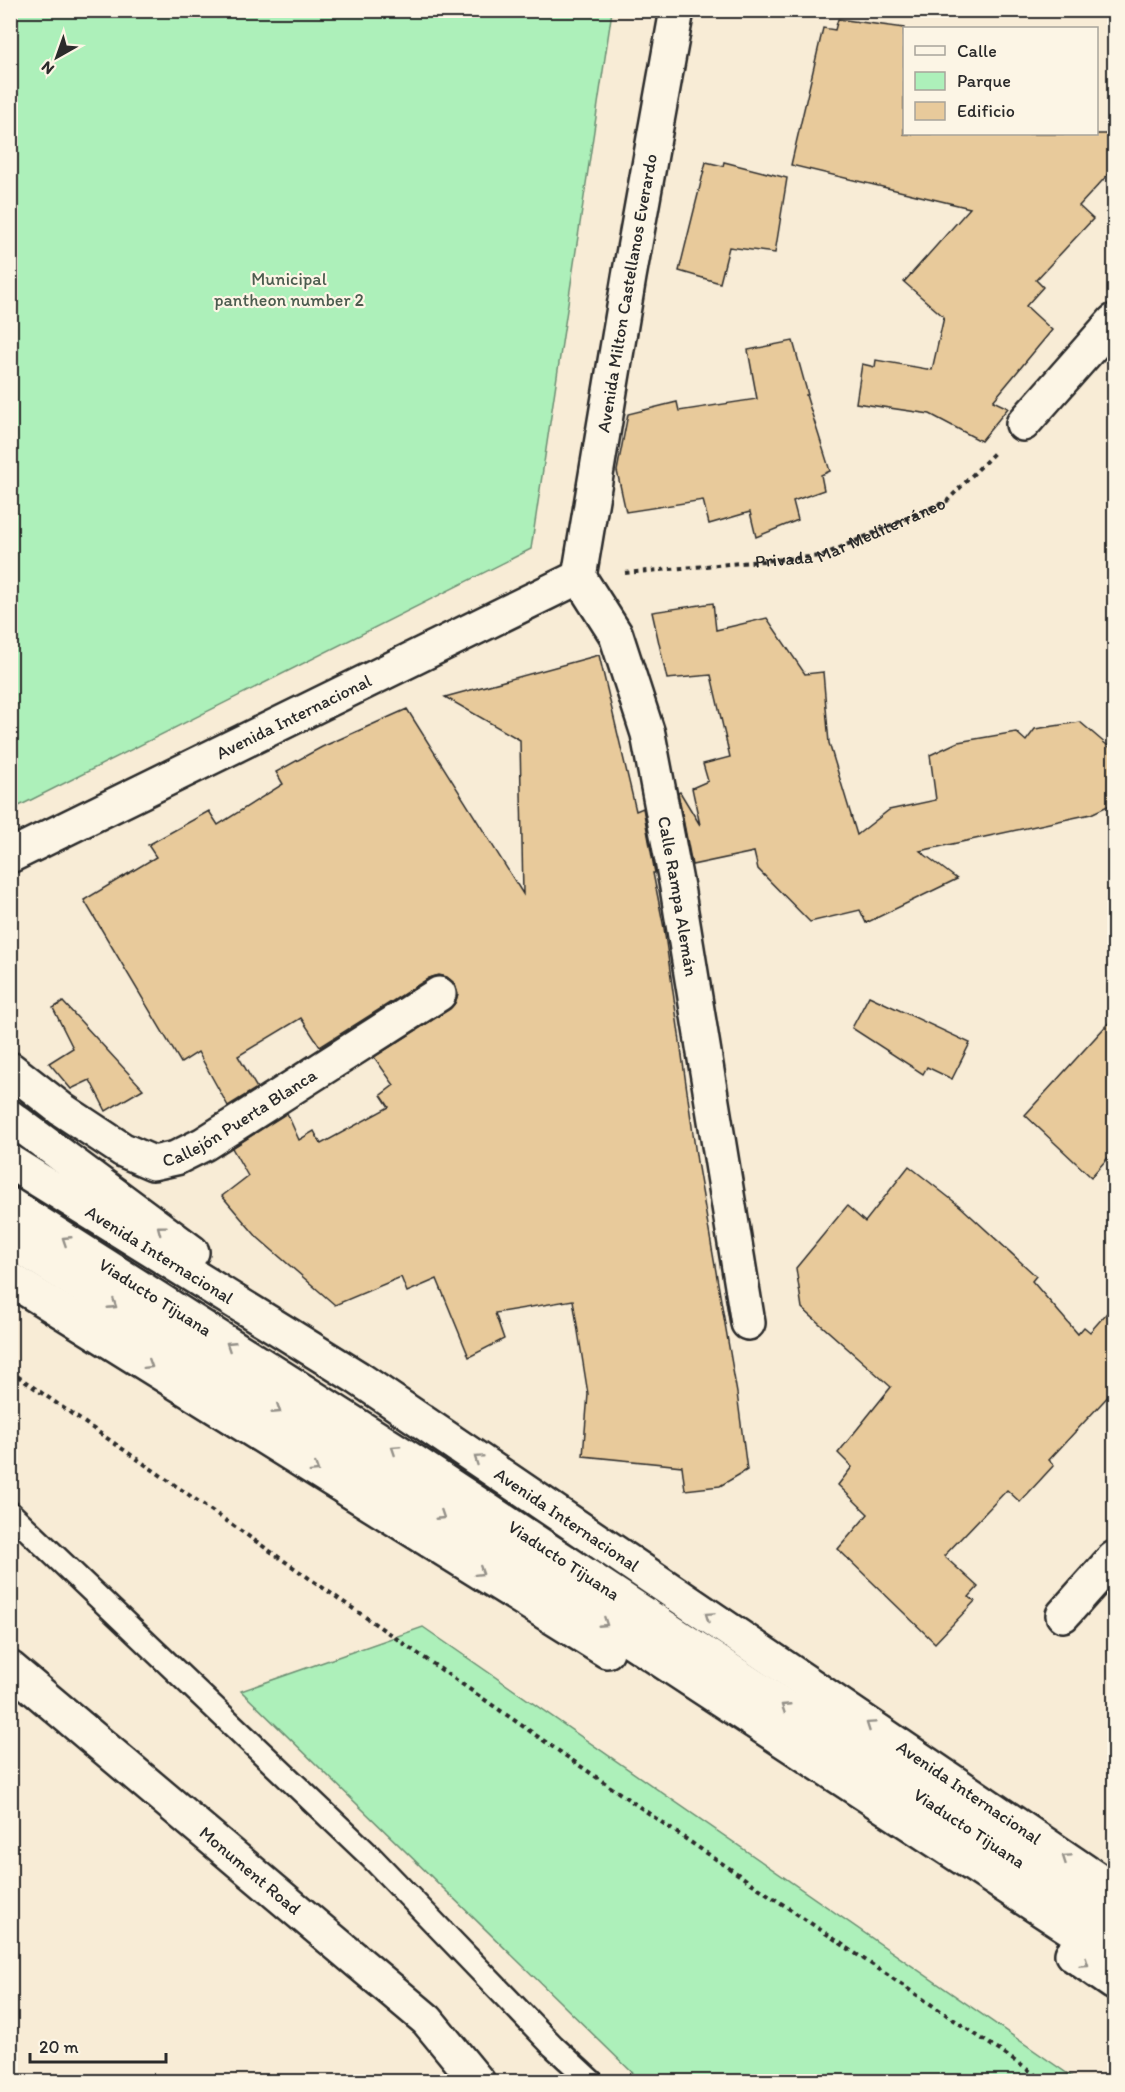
<svg xmlns="http://www.w3.org/2000/svg" width="1125" height="2092" font-family="Itim,sans-serif">
	<rect width="100%" height="100%" fill="#f8ecd6"/>
	<filter id="ink" filterUnits="userSpaceOnUse"><feTurbulence type="fractalNoise" baseFrequency=".0167" numOctaves="2"/><feDisplacementMap in="SourceGraphic" scale="12" xChannelSelector="R" yChannelSelector="G"/><feConvolveMatrix kernelMatrix="1 2 1 2 8 2 1 2 1" color-interpolation-filters="sRGB"/></filter>
	<g filter="url(#ink)">
		<g fill="#adf0ba" stroke="#6c8e72" stroke-width="1.5">
			<path d="M 11,10 L 612,11 L 531,549 L 11,810 Z"/>
			<path d="M 423,1627 L 1078,2081 L 641,2081 L 241,1691 Z"/>
		</g>
		<g fill="#e8ca9b" stroke="#2b2b2b" stroke-width="1.5">
			<path d="M 838,19 L 904,28 L 904,134 L 1114,134 L 1114,168 L 1079,206 L 1093,219 L 1036,280 L 1043,287 L 1026,306 L 1052,330 L 993,401 L 1008,408 L 981,441 L 930,414 L 856,403 L 862,364 L 875,367 L 876,360 L 932,370 L 944,317 L 904,282 L 970,208 L 791,165 L 823,28 L 835,30 Z"/>
			<path d="M 706,162 L 723,166 L 724,162 L 787,178 L 775,253 L 729,247 L 720,283 L 679,271 Z"/>
			<path d="M 793,341 L 808,395 L 806,395 L 830,471 L 821,475 L 824,490 L 793,501 L 798,520 L 756,537 L 750,512 L 709,524 L 703,500 L 626,512 L 617,471 L 628,414 L 677,402 L 679,411 L 757,399 L 748,350 Z"/>
			<path d="M 713,603 L 716,630 L 767,618 L 805,674 L 823,672 L 829,743 L 857,835 L 889,810 L 936,800 L 930,755 L 958,742 L 1016,732 L 1026,741 L 1035,729 L 1080,722 L 1114,751 L 1114,803 L 1091,814 L 920,851 L 957,879 L 866,923 L 860,910 L 810,922 L 758,869 L 754,852 L 692,865 L 678,793 L 680,792 L 700,825 L 692,788 L 708,781 L 703,764 L 730,757 L 711,675 L 667,679 L 652,612 Z"/>
			<path d="M 599,655 L 636,811 L 643,808 L 655,873 L 653,873 L 664,928 L 697,1162 L 737,1393 L 747,1470 L 720,1486 L 685,1490 L 682,1466 L 583,1456 L 588,1394 L 573,1300 L 495,1313 L 504,1339 L 469,1357 L 437,1279 L 407,1292 L 401,1277 L 335,1305 L 257,1237 L 222,1196 L 248,1176 L 232,1148 L 287,1113 L 299,1140 L 314,1131 L 321,1144 L 389,1107 L 381,1095 L 394,1085 L 374,1057 L 450,1009 L 455,1003 L 458,994 L 454,983 L 447,977 L 439,975 L 429,978 L 320,1047 L 301,1018 L 238,1056 L 257,1088 L 228,1106 L 198,1052 L 181,1063 L 84,900 L 156,857 L 148,845 L 209,811 L 218,825 L 283,784 L 276,772 L 322,747 L 407,709 L 523,894 L 520,740 L 445,697 Z"/>
			<path d="M 869,996 L 970,1043 L 952,1079 L 927,1067 L 923,1074 L 852,1028 Z"/>
			<path d="M 63,1002 L 108,1051 L 143,1089 L 106,1111 L 90,1080 L 71,1089 L 49,1063 L 73,1048 L 53,1008 Z"/>
			<path d="M 1114,1017 L 1114,1151 L 1091,1177 L 1025,1115 Z"/>
			<path d="M 909,1166 L 961,1207 L 1036,1276 L 1032,1281 L 1078,1334 L 1084,1327 L 1090,1332 L 1114,1305 L 1114,1390 L 1049,1460 L 1054,1465 L 1020,1502 L 1007,1490 L 944,1556 L 978,1587 L 969,1597 L 975,1601 L 935,1643 L 838,1549 L 868,1514 L 838,1485 L 852,1467 L 838,1453 L 891,1387 L 802,1308 L 796,1268 L 847,1206 L 865,1222 Z"/>
		</g>
		<g fill="none" stroke-linecap="round" stroke-linejoin="round">
			<g stroke="#2b2b2b" stroke-width="27">
				<path id="service" d="M 10,1513 L 371,1857 L 553,2046 L 592,2082"/>
			</g>
			<g stroke="#2b2b2b" stroke-width="38">
				<g id="minor">
					<path d="M 1023,424 L 1114,321"/>
					<path id="s2" d="M 579,577 L 616,635 L 648,734 L 677,887 L 748,1323"/>
					<path id="s3" d="M 579,577 L 629,277 L 677,10"/>
					<path id="s4" d="M 10,856 L 579,577"/>
					<path id="s5" d="M 10,1069 L 61,1109 L 123,1150 L 153,1163 L 176,1158 L 204,1144 L 439,994"/>
					<path d="M 1063,1615 L 1114,1558"/>
					<path id="s6" d="M 10,1668 L 427,2020 L 478,2082"/>
				</g>
			</g>
			<g stroke="#2b2b2b" stroke-width="38">
				<g id="trunk">
					<path d="M 10,1117 L 192,1252"/>
					<path id="s7" d="M 10,1162 L 358,1378 L 1114,1891"/>
				</g>
			</g>
			<g stroke="#2b2b2b" stroke-width="38">
				<g id="motorway">
					<path id="s8" d="M 10,1205 L 416,1463 L 1114,1924"/>
					<path d="M 10,1240 L 389,1482 L 1114,1957"/>
					<path d="M 10,1279 L 607,1651"/>
					<path d="M 1072,1954 L 1114,1983"/>
				</g>
			</g>
			<g stroke="#2b2b2b" stroke-width="4" stroke-dasharray="4.5 4.5" stroke-linecap="butt">
				<path id="s1" d="M 625,573 L 821,556 L 947,501 L 995,452"/>
				<path d="M 10,1371 L 680,1835 L 1046,2082"/>
			</g>
			<use href="#service" stroke="#fcf5e5" stroke-width="22"/>
			<use href="#minor" stroke="#fcf5e5" stroke-width="33"/>
			<use href="#trunk" stroke="#fcf5e5" stroke-width="33"/>
			<use href="#motorway" stroke="#fcf5e5" stroke-width="33"/>
		</g>
		<defs><path id="oneway-chevron" d="M-2-3.5L2.5 0L-2 3.5" fill="none" stroke-width="1.6" stroke-linecap="round" stroke-linejoin="round" transform="scale(1.5)"/></defs>
		<g stroke="#949088">
			<use href="#oneway-chevron" transform="translate(161 1229) rotate(-143)"/>
			<use href="#oneway-chevron" transform="translate(66 1240) rotate(-147)"/>
			<use href="#oneway-chevron" transform="translate(113 1305) rotate(33)"/>
			<use href="#oneway-chevron" transform="translate(230 1345) rotate(-147)"/>
			<use href="#oneway-chevron" transform="translate(149 1365) rotate(32)"/>
			<use href="#oneway-chevron" transform="translate(277 1410) rotate(33)"/>
			<use href="#oneway-chevron" transform="translate(395 1449) rotate(-147)"/>
			<use href="#oneway-chevron" transform="translate(478 1459) rotate(-146)"/>
			<use href="#oneway-chevron" transform="translate(315 1469) rotate(32)"/>
			<use href="#oneway-chevron" transform="translate(441 1516) rotate(33)"/>
			<use href="#oneway-chevron" transform="translate(480 1572) rotate(32)"/>
			<use href="#oneway-chevron" transform="translate(709 1616) rotate(-146)"/>
			<use href="#oneway-chevron" transform="translate(604 1623) rotate(33)"/>
			<use href="#oneway-chevron" transform="translate(785 1707) rotate(-147)"/>
			<use href="#oneway-chevron" transform="translate(870 1725) rotate(-146)"/>
			<use href="#oneway-chevron" transform="translate(1066 1858) rotate(-146)"/>
			<use href="#oneway-chevron" transform="translate(1085 1963) rotate(34)"/>
		</g>
	</g>
	<g text-anchor="middle" stroke-width="4.5" stroke-linejoin="round" paint-order="stroke">
		<g font-size="18" fill="#4c5c4f" stroke="#fcf5e5">
			<text x="289" y="285">Municipal<tspan x="289" dy="21">pantheon number 2</tspan></text>
		</g>
		<g font-size="18" fill="#2b2b2b" stroke="#fcf5e5">
			<text dy="6" stroke="none"><textPath href="#s3" startOffset="288">Avenida Milton Castellanos Everardo</textPath></text>
			<text dy="6" stroke="none"><textPath href="#s1" startOffset="231">Privada Mar Mediterráneo</textPath></text>
			<text dy="6" stroke="none"><textPath href="#s4" startOffset="316">Avenida Internacional</textPath></text>
			<text dy="6" stroke="none"><textPath href="#s2" startOffset="338">Calle Rampa Alemán</textPath></text>
			<text dy="6" stroke="none"><textPath href="#s5" startOffset="270">Callejón Puerta Blanca</textPath></text>
			<text dy="6" stroke="none"><textPath href="#s7" startOffset="176">Avenida Internacional</textPath></text>
			<text dy="6" stroke="none"><textPath href="#s8" startOffset="172">Viaducto Tijuana</textPath></text>
			<text dy="6" stroke="none"><textPath href="#s7" startOffset="662">Avenida Internacional</textPath></text>
			<text dy="6" stroke="none"><textPath href="#s8" startOffset="658">Viaducto Tijuana</textPath></text>
			<text dy="6" stroke="none"><textPath href="#s7" startOffset="1148">Avenida Internacional</textPath></text>
			<text dy="6" stroke="none"><textPath href="#s8" startOffset="1144">Viaducto Tijuana</textPath></text>
			<text dy="6" stroke="none"><textPath href="#s6" startOffset="314">Monument Road</textPath></text>
		</g>
	</g>
	<rect width="1125" height="2092" fill="none" stroke="#fcf5e5" stroke-width="36"/>
	<rect x="18" y="18" width="1089" height="2056" fill="none" stroke="#2b2b2b" stroke-width="2" filter="url(#ink)"/>
	<rect x="903" y="27" width="195" height="108" fill="#fcf5e5" stroke="#a8a49b" stroke-width="1.5"/>
	<rect x="915" y="46" width="30" height="9" fill="#fcf5e5" stroke="#a8a49b" stroke-width="1.5"/>
	<text x="957" y="57" font-size="18" fill="#2b2b2b">Calle</text>
	<rect x="915" y="72" width="30" height="18" fill="#adf0ba" stroke="#a8a49b" stroke-width="1.5"/>
	<text x="957" y="87" font-size="18" fill="#2b2b2b">Parque</text>
	<rect x="915" y="102" width="30" height="18" fill="#e8ca9b" stroke="#a8a49b" stroke-width="1.5"/>
	<text x="957" y="117" font-size="18" fill="#2b2b2b">Edificio</text>
	<g transform="translate(57 57) rotate(220)" stroke="#fcf5e5" stroke-width="4.5" paint-order="stroke">
	<path d="M0-4.5L10 22L0 15L-10 22Z" fill="#2b2b2b"/>
	<text y="-9" font-size="16" font-weight="bold" text-anchor="middle" fill="#2b2b2b">N</text>
	</g>
	<path d="M30 2053v9h136v-9" fill="none" stroke="#2b2b2b" stroke-width="3"/>
	<text x="39" y="2053" font-size="18" fill="#2b2b2b" stroke="#fcf5e5" stroke-width="4.5" paint-order="stroke">20 m</text>
</svg>
